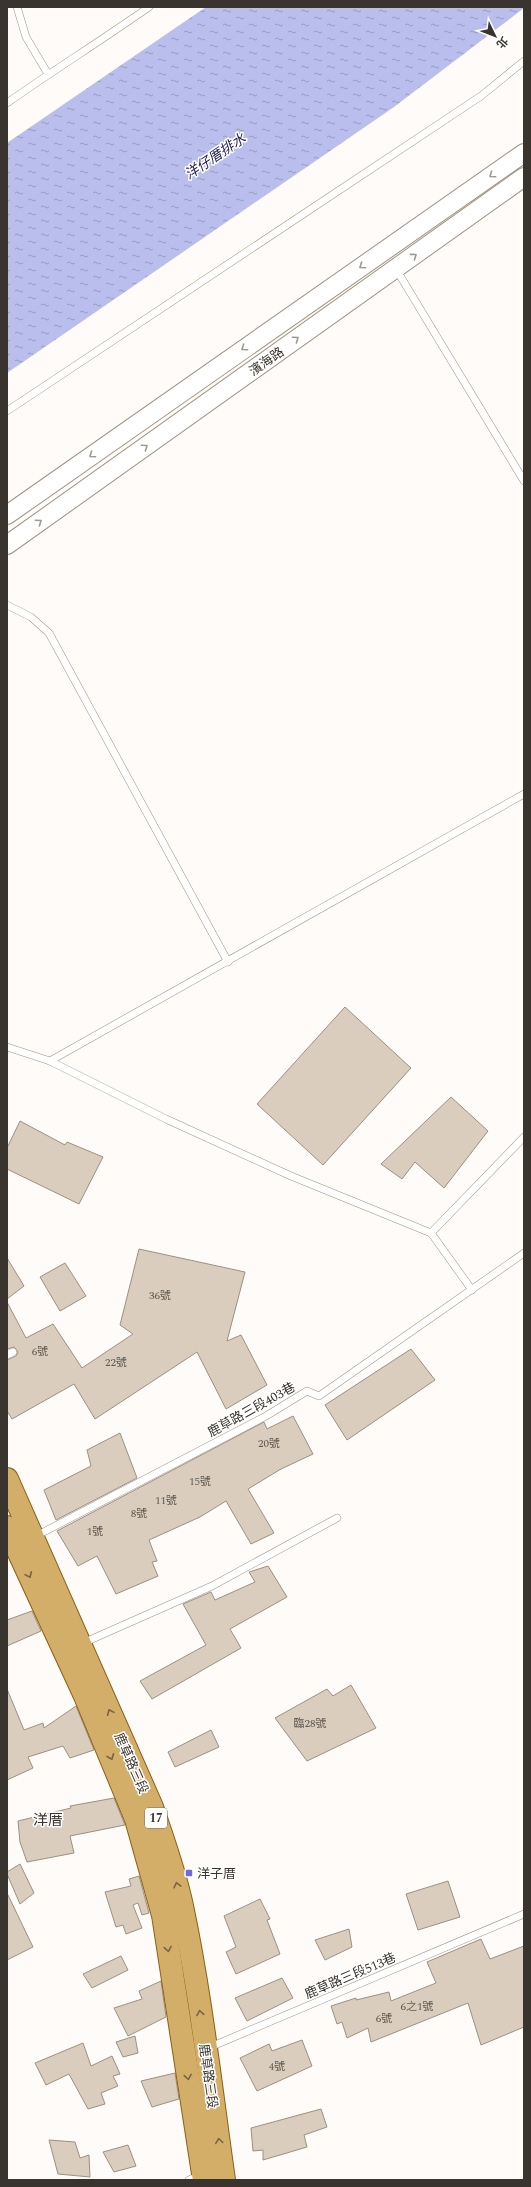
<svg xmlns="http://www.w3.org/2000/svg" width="531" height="2187" font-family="Spectral,'Noto Sans TC',serif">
	<defs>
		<pattern id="water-ripples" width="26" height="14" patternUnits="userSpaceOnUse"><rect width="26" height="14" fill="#babeed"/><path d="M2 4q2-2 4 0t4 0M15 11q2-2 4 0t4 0" fill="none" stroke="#989bc0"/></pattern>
	</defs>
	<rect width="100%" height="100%" fill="#fefbf8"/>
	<path fill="url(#water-ripples)" d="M 206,7 L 524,8 L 394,107 L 7,373 L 7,143 Z"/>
	<g fill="#dacdbd" stroke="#9c9081">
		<path d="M 345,1007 L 411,1068 L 323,1165 L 257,1104 Z"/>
		<path d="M 451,1097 L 488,1131 L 444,1188 L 415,1162 L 402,1179 L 381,1164 Z"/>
		<path d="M 20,1121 L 65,1145 L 67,1142 L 103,1157 L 79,1204 L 7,1169 L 7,1148 Z"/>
		<path d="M 139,1249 L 245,1272 L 227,1341 L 241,1335 L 267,1385 L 226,1409 L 197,1352 L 95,1419 L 74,1384 L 12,1419 L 7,1411 L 7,1360 L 16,1356 L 18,1352 L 14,1347 L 7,1349 L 7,1302 L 26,1338 L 53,1324 L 82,1368 L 133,1334 L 120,1325 Z"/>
		<path d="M 7,1258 L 24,1286 L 7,1299 Z"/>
		<path d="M 65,1263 L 86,1296 L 60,1311 L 40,1277 Z"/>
		<path d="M 411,1349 L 435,1380 L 347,1440 L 325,1405 Z"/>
		<path d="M 293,1416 L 313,1454 L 281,1469 L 248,1489 L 274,1533 L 251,1544 L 226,1501 L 200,1517 L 149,1540 L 157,1561 L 152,1562 L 158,1576 L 116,1594 L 97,1556 L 78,1566 L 57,1531 L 264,1422 L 267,1429 Z"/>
		<path d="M 120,1433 L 137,1478 L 56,1520 L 44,1490 L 91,1466 L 87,1450 Z"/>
		<path d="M 268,1566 L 287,1597 L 230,1629 L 241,1648 L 152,1699 L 140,1681 L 206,1645 L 183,1604 L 211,1592 L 215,1600 L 255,1582 L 249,1572 Z"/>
		<path d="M 32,1611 L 41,1631 L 7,1646 L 7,1620 Z"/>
		<path d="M 351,1685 L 376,1728 L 307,1761 L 275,1718 L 327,1689 L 333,1696 Z"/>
		<path d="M 7,1689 L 24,1730 L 43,1723 L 44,1728 L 76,1706 L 94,1750 L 70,1758 L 63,1746 L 28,1757 L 33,1768 L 7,1780 Z"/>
		<path d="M 211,1730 L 219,1747 L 175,1767 L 168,1752 Z"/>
		<path d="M 114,1798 L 125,1825 L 70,1836 L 74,1853 L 27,1862 L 20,1842 L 18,1821 L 71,1808 L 70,1806 Z"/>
		<path d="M 20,1864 L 34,1893 L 20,1904 L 7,1874 L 7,1872 Z"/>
		<path d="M 139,1876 L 149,1913 L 142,1915 L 138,1903 L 133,1905 L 142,1928 L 126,1934 L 123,1925 L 116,1927 L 105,1892 L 131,1886 L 129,1879 Z"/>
		<path d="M 448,1881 L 460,1917 L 418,1930 L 406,1894 Z"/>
		<path d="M 7,1893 L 33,1947 L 7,1960 Z"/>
		<path d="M 260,1899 L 270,1919 L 267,1920 L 280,1954 L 236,1974 L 226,1952 L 236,1947 L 224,1916 Z"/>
		<path d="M 349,1929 L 352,1947 L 325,1960 L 315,1940 Z"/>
		<path d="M 481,1939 L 490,1959 L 524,1946 L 524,2027 L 481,2045 L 468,2003 L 371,2042 L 368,2028 L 347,2038 L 342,2022 L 337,2024 L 331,2006 L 356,1998 L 356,2000 L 389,1992 L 391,2001 L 436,1983 L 427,1962 Z"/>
		<path d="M 121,1956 L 128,1970 L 92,1988 L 83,1974 Z"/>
		<path d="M 282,1978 L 293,1998 L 247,2021 L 235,1998 Z"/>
		<path d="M 161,1981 L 166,2017 L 128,2036 L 114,2008 L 142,1999 L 139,1991 Z"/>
		<path d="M 135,2036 L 138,2053 L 123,2057 L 116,2042 Z"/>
		<path d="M 302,2040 L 312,2066 L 257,2091 L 240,2058 L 269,2044 L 272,2051 Z"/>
		<path d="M 83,2043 L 91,2066 L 112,2056 L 120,2074 L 113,2076 L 118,2086 L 101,2093 L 105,2104 L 88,2109 L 69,2074 L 46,2085 L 35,2063 Z"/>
		<path d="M 175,2073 L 179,2099 L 152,2107 L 141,2081 Z"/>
		<path d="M 321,2109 L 327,2127 L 304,2135 L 307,2147 L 263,2160 L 263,2150 L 253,2151 L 251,2128 Z"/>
		<path d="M 49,2140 L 75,2142 L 80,2158 L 89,2155 L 90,2177 L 58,2174 Z"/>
		<path d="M 128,2145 L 136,2166 L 114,2172 L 103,2152 Z"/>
	</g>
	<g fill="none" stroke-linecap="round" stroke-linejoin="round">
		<g stroke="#9f9384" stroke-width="8">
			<g id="service">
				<path d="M 17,7 L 26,37 L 48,74"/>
				<path d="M 7,103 C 54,70 102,40 149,7"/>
				<path d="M 396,269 L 524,481"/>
				<path d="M 7,411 L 481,96 L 524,61"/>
				<path d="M 7,605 L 31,617 L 49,633 L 228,962"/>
				<path d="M 7,1047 L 50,1061 L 166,1119 L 291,1176 L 431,1233 L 472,1290"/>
				<path d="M 50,1061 L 524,794"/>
				<path d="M 431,1233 L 524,1137"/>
				<path d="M 7,1355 L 13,1352"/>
				<path d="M 36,1536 L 266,1416 L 307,1391 L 319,1396 L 524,1253"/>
				<path d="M 83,1643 L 212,1586 L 337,1518"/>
				<path d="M 208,2048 L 524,1914"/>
				<path d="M 189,2180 L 201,2175"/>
			</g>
		</g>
		<g stroke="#9f9384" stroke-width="20">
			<g id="tertiary">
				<path d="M 7,515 L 524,153"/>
				<path d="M 7,545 L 524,177"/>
			</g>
		</g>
		<g stroke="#8a6012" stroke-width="24">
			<g id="primary">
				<path d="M 7,1479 L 152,1807 C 163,1840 175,1872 182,1906 C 201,1996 211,2089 224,2180"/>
				<path d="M 7,1527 L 85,1696 L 136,1819 L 163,1915 L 204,2180"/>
			</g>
		</g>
		<use href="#service" stroke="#fff" stroke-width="7"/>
		<use href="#tertiary" stroke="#fff" stroke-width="18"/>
		<use href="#primary" stroke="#d3ae68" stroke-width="22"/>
	</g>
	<defs><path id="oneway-chevron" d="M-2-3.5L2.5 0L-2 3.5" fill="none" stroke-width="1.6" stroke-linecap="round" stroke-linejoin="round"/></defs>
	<g stroke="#9c9a96">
		<use href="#oneway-chevron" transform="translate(492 175) rotate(145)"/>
		<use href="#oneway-chevron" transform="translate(414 256) rotate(-36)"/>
		<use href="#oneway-chevron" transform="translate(362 266) rotate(145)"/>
		<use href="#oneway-chevron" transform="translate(296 339) rotate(-35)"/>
		<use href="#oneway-chevron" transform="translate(244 348) rotate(145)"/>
		<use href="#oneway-chevron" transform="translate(145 447) rotate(-35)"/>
		<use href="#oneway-chevron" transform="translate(92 455) rotate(145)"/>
		<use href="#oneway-chevron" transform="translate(39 522) rotate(-35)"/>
	</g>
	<g stroke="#776545">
		<use href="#oneway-chevron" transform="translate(29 1575) rotate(66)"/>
		<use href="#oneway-chevron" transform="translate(110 1712) rotate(-114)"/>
		<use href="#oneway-chevron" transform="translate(111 1757) rotate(67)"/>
		<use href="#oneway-chevron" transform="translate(177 1885) rotate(-104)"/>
		<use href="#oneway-chevron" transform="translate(168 1949) rotate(81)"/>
		<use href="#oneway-chevron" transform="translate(200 2013) rotate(-99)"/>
		<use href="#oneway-chevron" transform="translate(188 2077) rotate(81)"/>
		<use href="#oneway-chevron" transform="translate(219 2141) rotate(-98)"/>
	</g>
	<rect fill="#6d69e3" stroke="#fff" stroke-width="1.5" x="185" y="1869" width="8" height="8" rx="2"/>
	<g text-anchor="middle" stroke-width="3" stroke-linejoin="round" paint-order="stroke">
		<g font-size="11" fill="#615a52">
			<text x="160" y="1299">36號</text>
			<text x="40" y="1355">6號</text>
			<text x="116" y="1366">22號</text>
			<text x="269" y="1447">20號</text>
			<text x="200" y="1485">15號</text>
			<text x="166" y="1504">11號</text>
			<text x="139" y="1517">8號</text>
			<text x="95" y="1535">1號</text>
			<text x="310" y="1727">臨28號</text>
			<text x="417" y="2010">6之1號</text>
			<text x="384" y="2022">6號</text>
			<text x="277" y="2070">4號</text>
		</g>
		<rect fill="#fff" stroke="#74716d" stroke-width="1" x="145" y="1808" width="22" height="20" rx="3"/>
		<g font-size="12" font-weight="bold" fill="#39342e">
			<text x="156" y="1822">17</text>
		</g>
		<g font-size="13" fill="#39342e" stroke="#fff">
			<text transform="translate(266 361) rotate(-35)" y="5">濱海路</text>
			<text transform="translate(251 1409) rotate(-29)" y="5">鹿草路三段403巷</text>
			<text transform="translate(132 1763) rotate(66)" y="5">鹿草路三段</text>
			<text transform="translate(350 1975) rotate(-23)" y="5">鹿草路三段513巷</text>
			<text transform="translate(209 2076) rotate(82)" y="5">鹿草路三段</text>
		</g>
		<g font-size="13" fill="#39342e" stroke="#fff" text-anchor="start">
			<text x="197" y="1878">洋子厝</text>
		</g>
		<g font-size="14" font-style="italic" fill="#232057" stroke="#fff">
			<text transform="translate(215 156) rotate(-34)" y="5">洋仔厝排水</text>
		</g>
		<g font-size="15" fill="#39342e" stroke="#fff">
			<text x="48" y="1825">洋厝</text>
		</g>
	</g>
	<rect width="531" height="2187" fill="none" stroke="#39342e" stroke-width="16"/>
	<g transform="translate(495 36) rotate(133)" stroke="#ffffff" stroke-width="3" paint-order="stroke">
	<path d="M0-3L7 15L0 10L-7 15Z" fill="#39342e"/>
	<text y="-6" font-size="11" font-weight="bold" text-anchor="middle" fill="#39342e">北</text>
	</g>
</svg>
